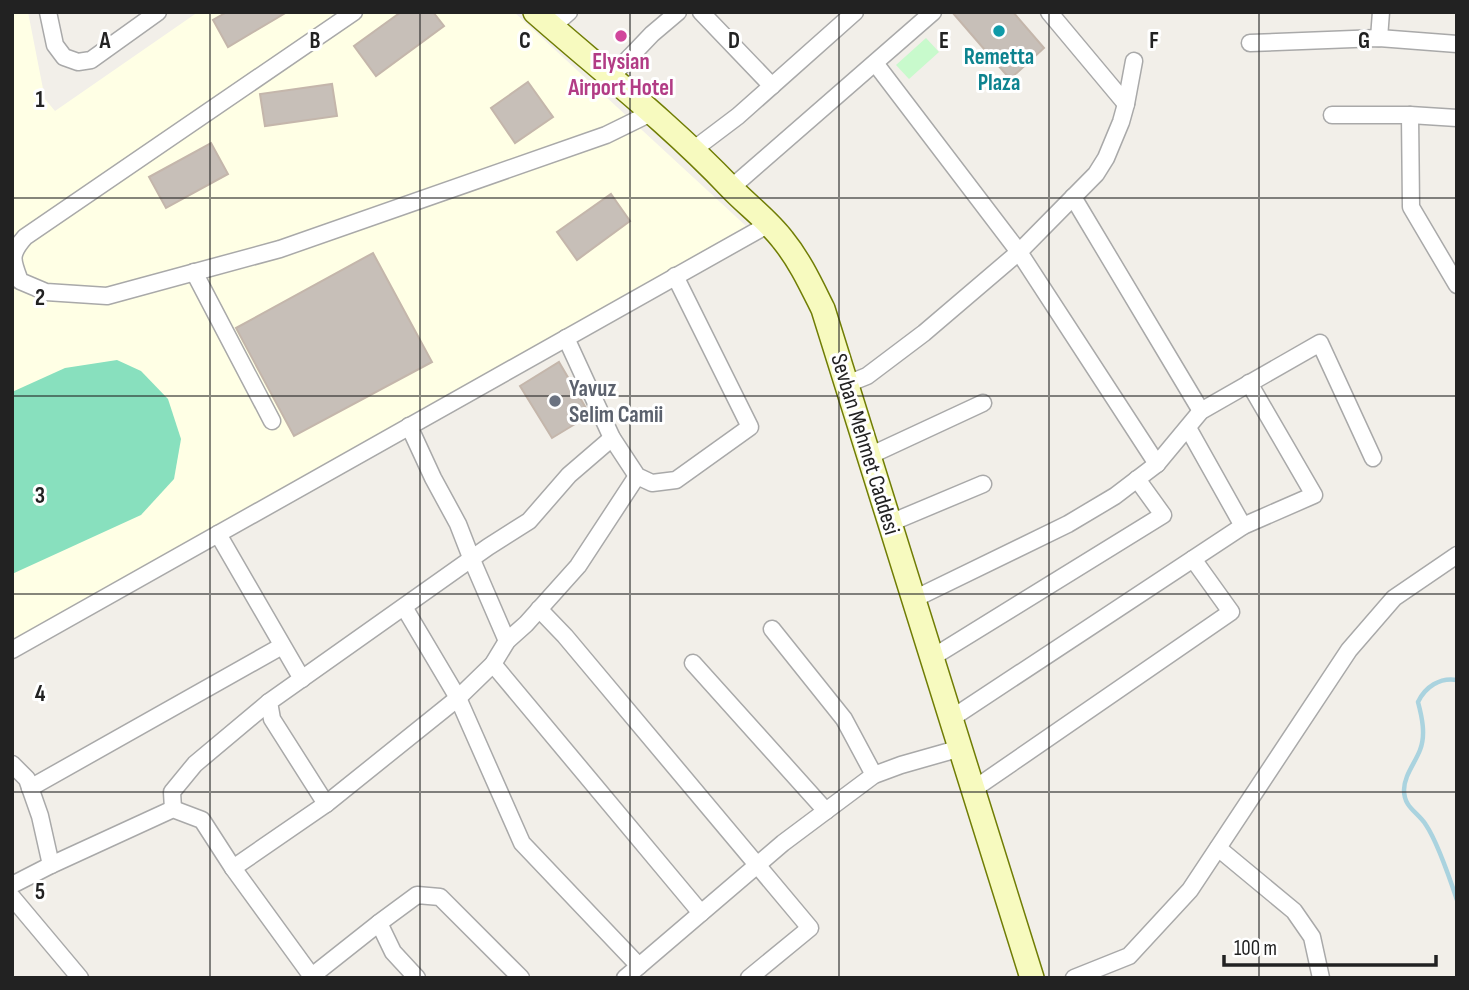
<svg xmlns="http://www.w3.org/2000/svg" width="1469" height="990" font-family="'Sofia Sans Condensed',sans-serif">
	<rect width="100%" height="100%" fill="#f2efe9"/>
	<path fill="#ffffe5" d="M 12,12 L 28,12 L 45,99 L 55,111 L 198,12 L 514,12 L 746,226 L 12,644 Z"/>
	<path fill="#c8facc" d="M 926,38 L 939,52 L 909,79 L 896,65 Z"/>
	<path fill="#88e0be" d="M 117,360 L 141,371 L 168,399 L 181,439 L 174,479 L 141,515 L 12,574 L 12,392 L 65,368 Z"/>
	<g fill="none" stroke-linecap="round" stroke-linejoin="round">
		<path stroke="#aad3df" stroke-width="4.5" d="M 1457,680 C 1440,677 1425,687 1418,702 C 1422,717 1426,735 1420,750 C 1415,763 1404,776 1404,790 C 1404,808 1418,812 1426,825 C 1438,843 1450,879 1457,900"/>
	</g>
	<g fill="#c7bfb8" stroke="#c4b6ab" stroke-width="2">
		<path d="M 227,12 L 287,12 L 228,47 L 213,20 Z"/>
		<path d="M 401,12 L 433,12 L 444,26 L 376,76 L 354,46 Z"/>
		<path d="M 952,12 L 1013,12 L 1044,48 L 1010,79 Z"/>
		<path d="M 528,82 L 553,117 L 515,143 L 491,108 Z"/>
		<path d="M 332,84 L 337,116 L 265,126 L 260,94 Z"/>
		<path d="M 211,143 L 228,174 L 166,208 L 149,177 Z"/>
		<path d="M 611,194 L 630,221 L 577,260 L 557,232 Z"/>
		<path d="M 373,253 L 432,362 L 294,436 L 236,328 Z"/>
		<path d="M 559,362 L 590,415 L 552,438 L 520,386 Z"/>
	</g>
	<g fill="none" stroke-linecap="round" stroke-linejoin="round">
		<g stroke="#a9a9a9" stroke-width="19">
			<g id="minor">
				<path d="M 48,12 L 55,45 L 64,57 L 78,62 L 91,60 L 158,12"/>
				<path d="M 354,12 L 25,237 C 9,255 12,260 20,281 L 46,292 L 107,296 L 280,249 L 606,135 L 653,112"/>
				<path d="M 701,12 L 772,86"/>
				<path d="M 1049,12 L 1126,104"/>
				<path d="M 552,27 L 569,12"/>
				<path d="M 1379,38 L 1381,12"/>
				<path d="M 1250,43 L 1379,38 L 1457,44"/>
				<path d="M 875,63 L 1019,252 L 1157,464"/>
				<path d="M 610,78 L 652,34 L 678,12"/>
				<path d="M 1332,115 L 1410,115 L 1457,118"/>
				<path d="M 1410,115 L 1411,207 L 1457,285"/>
				<path d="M 693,150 L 738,116 L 855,12"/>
				<path d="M 731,188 L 933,12"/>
				<path d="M 1073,197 L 1201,411"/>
				<path d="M 194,272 L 272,421"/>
				<path d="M 566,338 L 612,438 L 637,476 L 652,483 L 676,480 L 750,427 L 675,276"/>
				<path d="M 847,384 L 867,376 L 924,333 L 1019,252 L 1096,174 L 1106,158 L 1121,122 L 1126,104 L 1134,61"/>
				<path d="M 409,426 L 433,478 L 458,524 L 472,560 L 507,641"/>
				<path d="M 1188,428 L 1243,526"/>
				<path d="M 869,456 L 983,403"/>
				<path d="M 890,523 L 983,484"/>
				<path d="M 218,534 L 302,679"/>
				<path d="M 914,599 L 1068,524 L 1115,496 L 1157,464 L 1201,411 L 1320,343 L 1373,458"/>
				<path d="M 404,607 L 458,698 L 522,843 L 639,966"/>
				<path d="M 539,609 L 565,636 L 810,928 L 749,978"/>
				<path d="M 772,629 L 844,719 L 874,775"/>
				<path d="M 12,650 L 769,224"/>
				<path d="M 933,657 L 1163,515 L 1137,479"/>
				<path d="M 693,663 L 826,811"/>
				<path d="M 493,664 L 701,913"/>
				<path d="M 952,718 L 1243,526 L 1314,495 L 1249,383"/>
				<path d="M 12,764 L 27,779 L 40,816 L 51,865"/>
				<path d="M 30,788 L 282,646"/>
				<path d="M 974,789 L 1231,612 L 1193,559"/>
				<path d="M 326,804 L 272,719 L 269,702 L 488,547 L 529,521 L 569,475 L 612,438"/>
				<path d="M 173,809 L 172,792 L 195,764 L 269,702"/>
				<path d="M 1218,848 L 1294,911 L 1312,937 L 1321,978"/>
				<path d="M 233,868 L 326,804 L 458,698 L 493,664 L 507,641 L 526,624 L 578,566 L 637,476"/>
				<path d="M 12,885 L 51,865 L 173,809 L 202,820 L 233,868 L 313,978"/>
				<path d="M 12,897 L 80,978"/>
				<path d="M 312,976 L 379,923"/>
				<path d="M 417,978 L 393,952 L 379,923 L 417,895 L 440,897 L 521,978"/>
				<path d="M 625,978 L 783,843 L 874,775 L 901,765 L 961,748"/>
				<path d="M 1074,978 L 1129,956 L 1190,890 L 1349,650 L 1394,598 L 1457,555"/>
			</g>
		</g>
		<g stroke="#707d05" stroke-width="26">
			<path id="secondary" d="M 535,12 C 601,70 670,124 730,187 C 747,205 768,220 783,240 C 800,261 811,285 823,309 L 1032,978"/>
		</g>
		<use href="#minor" stroke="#fff" stroke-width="16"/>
		<use href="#secondary" stroke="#f7fabf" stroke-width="23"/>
	</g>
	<path fill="none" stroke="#222" stroke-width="2" stroke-opacity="0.55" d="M 210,12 L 210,978M 420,12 L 420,978M 630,12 L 630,978M 839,12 L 839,978M 1049,12 L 1049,978M 1259,12 L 1259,978M 12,198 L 1457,198M 12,396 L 1457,396M 12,594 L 1457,594M 12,792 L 1457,792"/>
	<circle fill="#0f9aa8" stroke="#fff" stroke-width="2.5" cx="999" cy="31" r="7"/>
	<circle fill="#d1479c" stroke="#fff" stroke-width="2.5" cx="621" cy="36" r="7"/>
	<circle fill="#6b7280" stroke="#fff" stroke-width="2.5" cx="555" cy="401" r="7"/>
	<g text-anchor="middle" stroke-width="6" stroke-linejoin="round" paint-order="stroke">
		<g font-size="23" font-weight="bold" fill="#0d838f" stroke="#fff">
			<text x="999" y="64">Remetta<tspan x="999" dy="26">Plaza</tspan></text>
		</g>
		<g font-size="23" font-weight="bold" fill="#b23c85" stroke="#fff">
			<text x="621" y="69">Elysian<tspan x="621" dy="26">Airport Hotel</tspan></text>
		</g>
		<g font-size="23" font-weight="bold" fill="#5b616d" stroke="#fff" text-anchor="start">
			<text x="569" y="396">Yavuz<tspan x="569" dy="26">Selim Camii</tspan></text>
		</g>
		<g font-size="23" fill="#222" stroke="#fff">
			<text transform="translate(866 444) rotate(73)" y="8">Sevban Mehmet Caddesi</text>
		</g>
	</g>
	<g font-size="23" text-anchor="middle" font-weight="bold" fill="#222" stroke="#fff" stroke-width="6" stroke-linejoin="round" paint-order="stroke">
		<text x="105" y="48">A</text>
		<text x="315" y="48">B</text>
		<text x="525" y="48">C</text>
		<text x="734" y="48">D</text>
		<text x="944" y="48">E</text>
		<text x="1154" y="48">F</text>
		<text x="1364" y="48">G</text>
		<text x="40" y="107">1</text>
		<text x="40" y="305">2</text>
		<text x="40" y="503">3</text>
		<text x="40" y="701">4</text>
		<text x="40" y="899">5</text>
	</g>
	<rect width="1469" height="990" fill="none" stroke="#222222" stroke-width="28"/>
	<path d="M1224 955v10h212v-10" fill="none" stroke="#222222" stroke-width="3.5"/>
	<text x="1234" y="955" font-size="21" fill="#222222" stroke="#ffffff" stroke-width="5" paint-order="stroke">100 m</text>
</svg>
